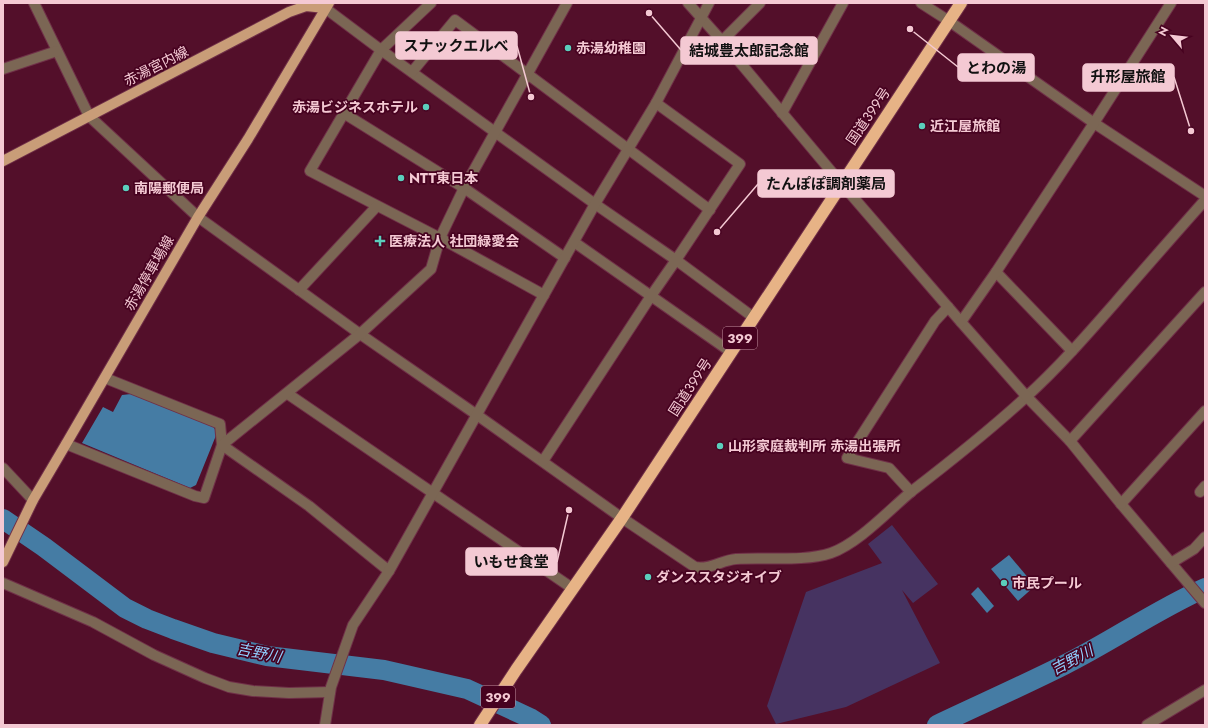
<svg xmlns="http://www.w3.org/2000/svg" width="1208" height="728" font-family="Jost,'Noto Sans JP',sans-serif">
	<rect width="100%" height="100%" fill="#530f2a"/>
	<path fill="#463361" d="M 892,525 L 938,584 L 913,603 L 902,590 L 940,663 L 846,707 L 776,724 L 767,706 L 806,592 L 882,563 L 868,544 Z"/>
	<g fill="#457ca4">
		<path d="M 131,394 L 213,426 L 217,433 L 196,485 L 190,488 L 82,443 L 103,407 L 113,412 L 122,395 Z"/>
		<path d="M 1009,555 L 1035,586 L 1018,601 L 991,569 Z"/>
		<path d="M 978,587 L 994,606 L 987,613 L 971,594 Z"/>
	</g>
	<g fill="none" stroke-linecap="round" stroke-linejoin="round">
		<g stroke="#457ca4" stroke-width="20">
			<path d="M 3,519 L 44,547 L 125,608 L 147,619 L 173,629 L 213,643 L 267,656 L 384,670 L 467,689 L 530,718 L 541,725"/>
			<path d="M 937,725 C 979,705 1022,686 1064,665 C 1112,641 1156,610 1205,588"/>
		</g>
		<g stroke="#703048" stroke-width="12">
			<g id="minor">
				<path d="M 34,3 L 89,116 L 198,217 L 360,334 L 477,415 L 622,518 L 695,567 C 710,570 722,560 736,559 C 766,557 804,562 831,553 C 859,543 889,510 912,491 C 951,461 990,430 1026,397 C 1058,368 1086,336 1114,304 C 1144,269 1175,234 1205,200"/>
				<path d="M 431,3 L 381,50 L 310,171 L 440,238 L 544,295"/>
				<path d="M 688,3 L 722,41 L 841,183 L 961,322 L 1027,397 L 1070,441 L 1121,504 L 1205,603"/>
				<path d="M 921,3 L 949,21 L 1094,123 L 1205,196"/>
				<path d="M 325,8 L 381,50 L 595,204 L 676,260 L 753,317"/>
				<path d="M 722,41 L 760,3"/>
				<path d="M 3,69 L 57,51"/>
				<path d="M 412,72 L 455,20 L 710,210"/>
				<path d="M 782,113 L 843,3"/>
				<path d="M 345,114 L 464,188 L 565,258"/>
				<path d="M 574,242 L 731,352"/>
				<path d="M 996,272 L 1072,351"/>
				<path d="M 299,290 L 377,206"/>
				<path d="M 961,322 L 996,272 L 1094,123 L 1171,3"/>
				<path d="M 288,394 L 572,588"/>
				<path d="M 1070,441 L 1205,292"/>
				<path d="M 66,444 L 195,496 L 204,498 L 222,445 L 220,424 L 105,378"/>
				<path d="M 543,461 L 651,296 L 676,260 L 740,164 L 656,103"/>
				<path d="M 3,468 L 33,500"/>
				<path d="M 911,492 L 889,468 L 847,458 L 935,321 L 948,307"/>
				<path d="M 1200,492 L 1205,486"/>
				<path d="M 1121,504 L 1205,411"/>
				<path d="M 1171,563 L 1194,549 L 1205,537"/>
				<path d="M 389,571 L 309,506 L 222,445 L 360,334 L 431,269 L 440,238 L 464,188 L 567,3"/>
				<path d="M 3,583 L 93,622 L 154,655 L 205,678 L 229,687 L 253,691 L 289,693 L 330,692"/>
				<path d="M 325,725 L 331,687 L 353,625 L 389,571 L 595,204 L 656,103 L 709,3"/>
				<path d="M 1147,725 L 1205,690"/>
			</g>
		</g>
		<g stroke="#703048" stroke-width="12">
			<g id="major">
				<path d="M 3,161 L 289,12 L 306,6 L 325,8"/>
				<path d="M 3,562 L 33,500 L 66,444 L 198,217 L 248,139 L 329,3"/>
			</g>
		</g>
		<g stroke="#703048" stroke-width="14">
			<path id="highway" d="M 480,725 L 516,670 L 622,518 L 961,3"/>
		</g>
		<use href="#minor" stroke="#7b6654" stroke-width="10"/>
		<use href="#major" stroke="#c99d78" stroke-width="10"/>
		<use href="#highway" stroke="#e7b386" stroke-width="12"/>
	</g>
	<g fill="#5bcebc" stroke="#470220" stroke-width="1.5">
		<circle cx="568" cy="48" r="4"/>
		<circle cx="426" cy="107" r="4"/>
		<circle cx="922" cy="126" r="4"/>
		<circle cx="401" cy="178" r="4"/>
		<circle cx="126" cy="188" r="4"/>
		<path d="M378 235h4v4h4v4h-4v4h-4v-4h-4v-4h4z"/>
		<circle cx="720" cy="446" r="4"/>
		<circle cx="648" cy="577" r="4"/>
		<circle cx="1004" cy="583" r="4"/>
	</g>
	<g text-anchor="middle" stroke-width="3.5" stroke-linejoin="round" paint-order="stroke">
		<g fill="#470220" stroke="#c08d9d" stroke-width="1">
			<rect x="723" y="327" width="34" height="22" rx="3"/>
			<rect x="481" y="686" width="34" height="22" rx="3"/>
		</g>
		<g font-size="13" font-weight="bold" fill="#f4c9d3">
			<text x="740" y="343">399</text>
			<text x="498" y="702">399</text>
		</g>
		<g font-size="14" font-weight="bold" fill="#f4c9d3" stroke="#470220" text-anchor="start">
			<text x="576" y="53">赤湯幼稚園</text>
			<text x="418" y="112" text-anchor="end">赤湯ビジネスホテル</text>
			<text x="930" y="131">近江屋旅館</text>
			<text x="409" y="183">NTT東日本</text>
			<text x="134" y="193">南陽郵便局</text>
			<text x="389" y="246">医療法人 社団緑愛会</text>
			<text x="728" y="451">山形家庭裁判所 赤湯出張所</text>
			<text x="656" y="582">ダンススタジオイブ</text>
			<text x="1012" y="588">市民プール</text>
		</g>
		<g font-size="14" fill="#f4c9d3" stroke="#470220">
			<text transform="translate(156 66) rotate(-27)" y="5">赤湯宮内線</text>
			<text transform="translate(868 116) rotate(-56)" y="5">国道399号</text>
			<text transform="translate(149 273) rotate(-60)" y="5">赤湯停車場線</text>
			<text transform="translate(690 387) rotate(-57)" y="5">国道399号</text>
		</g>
		<g font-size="15" font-style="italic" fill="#91d0ff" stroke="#470220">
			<text transform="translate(259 653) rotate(11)" y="5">吉野川</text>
			<text transform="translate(1072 660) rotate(-28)" y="5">吉野川</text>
		</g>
	</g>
	<path fill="none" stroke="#f4c9d3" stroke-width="1.5" d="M531 97L517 46M649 13L681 50M910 29L958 67M1191 131L1174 77M717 232L758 184M569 510L557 562"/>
	<g fill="#f4c9d3" stroke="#470220" stroke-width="1.5">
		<circle cx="531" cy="97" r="4"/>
		<circle cx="649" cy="13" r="4"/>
		<circle cx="910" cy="29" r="4"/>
		<circle cx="1191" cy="131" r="4"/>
		<circle cx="717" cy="232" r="4"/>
		<circle cx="569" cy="510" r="4"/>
	</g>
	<g fill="#f4c9d3" stroke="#f4c9d3" stroke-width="1.5">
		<rect x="396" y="32" width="121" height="27" rx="4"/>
		<rect x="681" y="37" width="136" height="27" rx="4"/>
		<rect x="958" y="54" width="76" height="27" rx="4"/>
		<rect x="1083" y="64" width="91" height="27" rx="4"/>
		<rect x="758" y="170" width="136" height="27" rx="4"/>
		<rect x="466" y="548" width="91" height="27" rx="4"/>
	</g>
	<g font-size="15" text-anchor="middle" font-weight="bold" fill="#111">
		<text x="456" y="51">スナックエルべ</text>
		<text x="749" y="56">結城豊太郎記念館</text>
		<text x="996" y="73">とわの湯</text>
		<text x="1128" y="82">升形屋旅館</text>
		<text x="826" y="189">たんぽぽ調剤薬局</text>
		<text x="511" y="567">いもせ食堂</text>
	</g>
	<rect width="1208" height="728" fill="none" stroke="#f4c9d3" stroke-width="8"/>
	<g transform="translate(1172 36) rotate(298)" stroke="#470220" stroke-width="3" paint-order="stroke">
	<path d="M0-3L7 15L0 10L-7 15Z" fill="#f4c9d3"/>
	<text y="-6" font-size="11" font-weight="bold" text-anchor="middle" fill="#f4c9d3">N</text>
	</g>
</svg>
